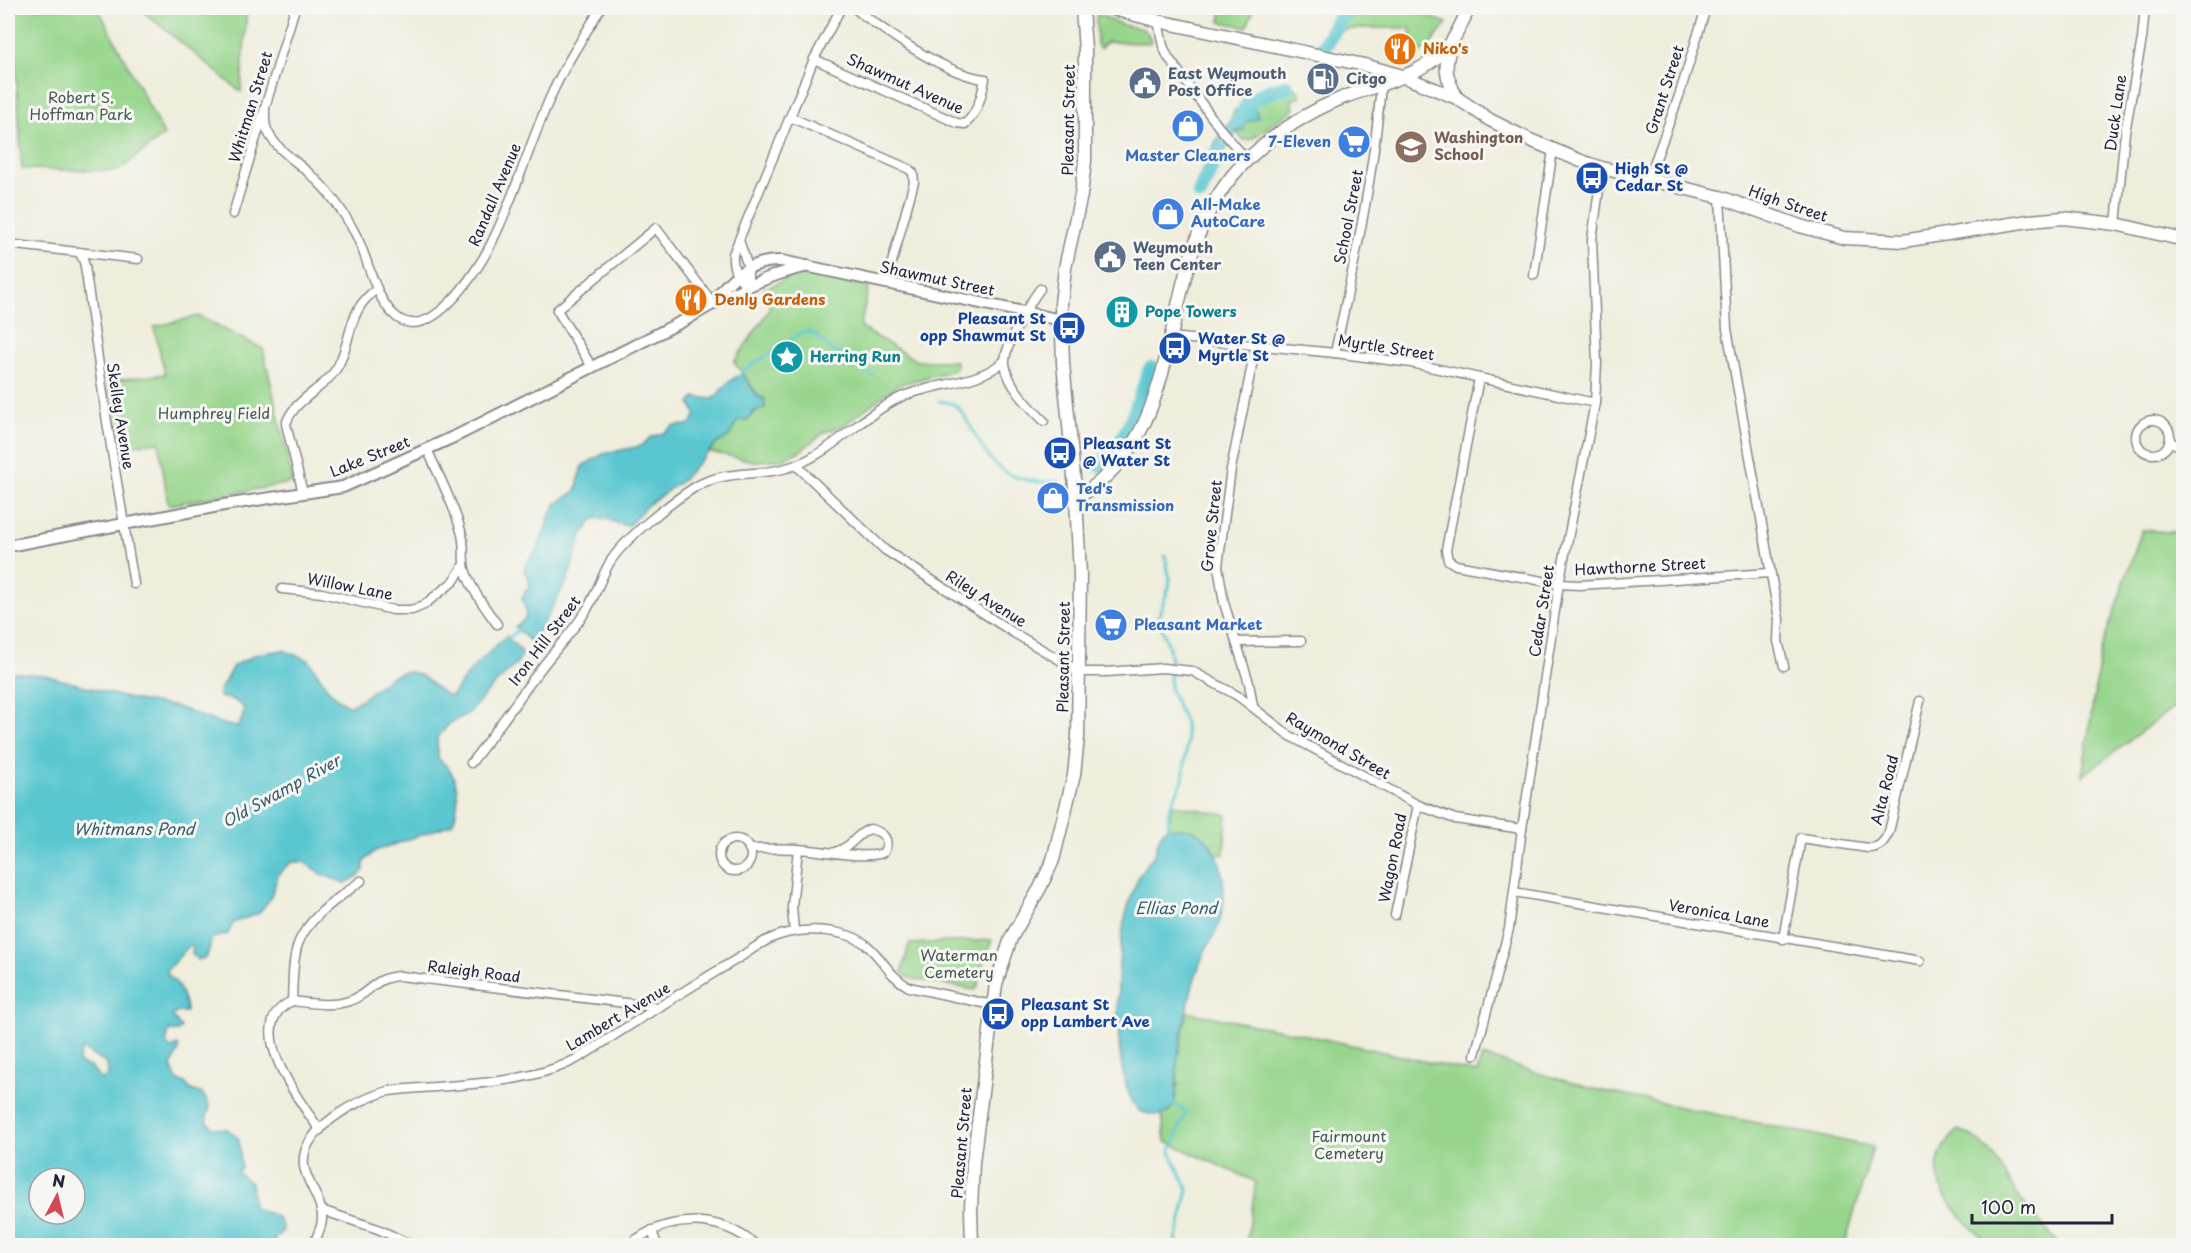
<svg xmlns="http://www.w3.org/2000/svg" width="2191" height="1253" font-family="'Playpen Sans',sans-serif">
	<rect width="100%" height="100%" fill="#f6f6f2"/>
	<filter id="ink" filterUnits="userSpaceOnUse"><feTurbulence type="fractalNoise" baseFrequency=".0167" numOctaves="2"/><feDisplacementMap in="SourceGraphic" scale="12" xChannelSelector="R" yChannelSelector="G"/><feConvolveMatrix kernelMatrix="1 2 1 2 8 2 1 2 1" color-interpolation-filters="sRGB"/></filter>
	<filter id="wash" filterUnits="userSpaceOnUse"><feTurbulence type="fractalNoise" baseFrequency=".008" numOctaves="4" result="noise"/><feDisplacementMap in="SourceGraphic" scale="24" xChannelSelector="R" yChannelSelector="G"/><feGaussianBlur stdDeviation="1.35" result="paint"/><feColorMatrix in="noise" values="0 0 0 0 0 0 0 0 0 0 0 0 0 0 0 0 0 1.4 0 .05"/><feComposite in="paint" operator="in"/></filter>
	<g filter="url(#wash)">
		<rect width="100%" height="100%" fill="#efeddb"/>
		<g fill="#96d58b" stroke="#5c7c63" stroke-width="1.5">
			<path d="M 12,8 L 98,8 L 164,135 L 118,171 L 22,169 Z"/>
			<path d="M 139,8 L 247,8 L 241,92 Z"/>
			<path d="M 1222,8 L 1254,8 L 1247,27 L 1220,22 Z"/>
			<path d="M 1360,8 L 1406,8 L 1447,23 L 1427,49 L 1406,59 L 1411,29 C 1399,26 1394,28 1383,28 C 1364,28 1353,28 1334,32 L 1342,19 Z"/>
			<path d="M 1097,14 L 1123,25 L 1143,29 L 1148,34 L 1151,41 L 1149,43 L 1106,42 L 1100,49 L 1097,44 L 1096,17 Z"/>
			<path d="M 1295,87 L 1301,96 L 1292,100 L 1294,109 L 1250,140 L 1244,140 L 1236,132 L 1240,132 L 1252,103 Z"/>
			<path d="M 795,275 L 815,276 L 869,287 L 860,327 L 917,361 L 956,361 L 955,370 L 897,385 L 843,426 L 825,432 L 800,451 L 785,458 L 776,460 L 754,461 L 709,452 L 716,444 L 729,436 L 738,420 L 747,420 L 759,409 L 760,398 L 734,362 L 770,309 L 764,289 Z"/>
			<path d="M 198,316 L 263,349 L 293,480 L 291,483 L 168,505 L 159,442 L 117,447 L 107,381 L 165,374 L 154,327 Z"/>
			<path d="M 2142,530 L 2183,533 L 2183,700 L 2082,776 L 2101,650 Z"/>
			<path d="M 1172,804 L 1227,815 L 1224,854 L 1217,855 C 1207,835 1188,827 1167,829 Z"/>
			<path d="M 992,940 L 983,963 L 978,987 L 975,990 L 909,978 L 902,973 L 909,944 Z"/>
			<path d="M 1187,1012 L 1302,1034 L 1477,1073 L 1482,1056 L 1589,1088 L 1873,1147 L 1845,1245 L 1246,1246 L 1256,1182 L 1165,1141 L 1162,1114 L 1168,1111 L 1178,1085 L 1176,1066 Z"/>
			<path d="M 1958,1130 C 1991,1141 2000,1167 2017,1194 C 2029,1212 2046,1229 2060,1245 L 1990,1245 C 1967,1223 1925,1189 1941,1152 C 1944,1144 1953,1136 1958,1130 Z"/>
		</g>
		<g fill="#5ac7d0" stroke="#3e7486" stroke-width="1.5" fill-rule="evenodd">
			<path d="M 1247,99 L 1251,102 L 1259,117 L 1245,123 L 1244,130 L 1236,132 L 1217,164 L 1207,175 L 1209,157 L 1215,143 L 1229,124 L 1234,111 Z"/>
			<path d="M 743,375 L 758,397 L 764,398 L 765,408 L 754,411 L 747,420 L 738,420 L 729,436 L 716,444 L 680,482 L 645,507 L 629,525 C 613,526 610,515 593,519 L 582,535 L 567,581 L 532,643 L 515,627 L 525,619 L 526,610 L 522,598 L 529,585 L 529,577 L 524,571 L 526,563 L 538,549 L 551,512 L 557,503 L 576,491 L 582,466 L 603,454 L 641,446 L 651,437 L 664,433 L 673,426 L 687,425 L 692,422 L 696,414 L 690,404 L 695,397 L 713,399 C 724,390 727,378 743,375 Z"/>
			<path d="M 506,636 L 523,653 L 518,662 L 489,690 L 469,713 L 450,723 L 437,738 L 438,758 C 442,762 448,767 451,772 C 460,787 459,809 452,824 L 375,851 L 364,862 L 364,870 L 359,876 L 345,883 L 323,875 L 304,862 L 292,862 L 279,873 L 270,899 L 259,913 L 233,923 L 228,934 L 212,938 L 207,957 L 198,960 L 192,954 L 193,946 L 190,945 L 166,971 C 168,976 172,978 176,983 C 181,990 186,1003 186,1012 L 178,1012 L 172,1016 L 181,1028 L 178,1031 L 169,1031 L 166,1043 L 171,1048 L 178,1045 L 179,1050 L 171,1066 L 177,1080 L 185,1083 L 191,1090 L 203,1094 L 210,1107 L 206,1120 L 213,1128 L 227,1129 L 239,1139 L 241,1167 L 237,1172 L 251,1183 L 253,1207 C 268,1217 278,1208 283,1230 L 274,1240 L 278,1245 L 8,1245 L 8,672 L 45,675 L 130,699 L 177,707 L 222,724 L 238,727 L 242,719 L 244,708 L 234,700 L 219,697 L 219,692 L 233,666 L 257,654 L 283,650 L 309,660 L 327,688 L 338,699 L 349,706 C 369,700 388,669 411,672 C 427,674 436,693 451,696 L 471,670 ZM 82,1049 L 107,1064 L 108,1075 L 101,1080 L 92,1068 L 78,1063 ZM 39,1178 L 75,1178 L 75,1214 L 39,1214 Z"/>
			<path d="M 1168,828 C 1176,829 1188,827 1195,831 C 1223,846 1228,888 1221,916 C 1219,930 1210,941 1204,953 C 1198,968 1192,985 1189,1001 C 1184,1021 1180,1042 1177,1063 C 1175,1079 1183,1122 1152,1114 C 1145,1113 1140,1113 1136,1107 C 1112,1074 1116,969 1123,929 C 1125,916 1129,902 1134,889 C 1136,883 1139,875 1143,869 C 1146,863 1151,860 1154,855 C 1159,845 1157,833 1168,828 Z"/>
		</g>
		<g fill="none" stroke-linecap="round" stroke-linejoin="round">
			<g stroke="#5ac7d0" stroke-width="3">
				<path d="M 740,377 L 741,373 L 749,367 L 803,332 L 809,332 L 816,335 L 833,352 L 847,357 L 873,376"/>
				<path d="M 939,401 C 944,402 949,402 953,404 C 960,407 964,416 968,422 C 973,430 977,439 982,447 C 1000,478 1026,484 1059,481"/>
				<path d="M 1093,471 L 1100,465 L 1102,468"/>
				<path d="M 1165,556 L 1170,579 L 1169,587 L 1158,617 L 1169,648 L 1171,662 L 1170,689 L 1185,723 L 1187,742 L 1183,780 L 1168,811 L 1169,830"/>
				<path d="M 506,641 L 519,629"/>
				<path d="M 1172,1102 L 1186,1112 L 1170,1152 L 1188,1189 L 1175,1246"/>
			</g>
			<g stroke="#5ac7d0" stroke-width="16">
				<path d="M 1325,45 L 1341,16 L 1356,8"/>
				<path d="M 1239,120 L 1250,101 L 1268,92 L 1286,87"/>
				<path d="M 1200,193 L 1216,155"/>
				<path d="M 1100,465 C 1131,440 1137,405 1151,369"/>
			</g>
		</g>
	</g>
	<g filter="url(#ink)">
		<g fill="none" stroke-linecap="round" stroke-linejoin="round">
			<g stroke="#88888b" stroke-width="11">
				<g id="minor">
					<path d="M 1158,21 L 1163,46 L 1168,57 L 1218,126 L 1247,160"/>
					<path d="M 814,59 L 957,123 L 965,124 C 978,113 982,94 985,79 C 946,75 886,32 854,8"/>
					<path d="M 265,110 C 265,118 264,125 268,132 C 276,149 296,161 310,174 C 329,191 344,212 356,235 C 369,259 376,309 403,321 C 437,335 480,267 492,242 C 515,196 529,145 550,98 C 564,66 583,37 601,8"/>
					<path d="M 790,117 L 909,169 L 913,173 L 914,182 L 886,284"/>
					<path d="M 1648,180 L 1679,96 L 1706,8"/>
					<path d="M 1720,197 L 1727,329 L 1779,619 L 1778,641 L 1784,666"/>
					<path d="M 233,214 L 295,8"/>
					<path d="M 2116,224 L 2125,132 L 2142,39 L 2145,8"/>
					<path d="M 739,240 L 748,267 L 748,288"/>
					<path d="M 8,244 L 138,259"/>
					<path d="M 79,252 L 83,259 L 85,266 L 107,422 L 134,584"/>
					<path d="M 1534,275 L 1553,150"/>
					<path d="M 748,288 C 737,276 732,270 733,254 L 814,59 L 841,8"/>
					<path d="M 1040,289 C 1030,302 1003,348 1005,364 C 1008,386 1029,406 1044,421"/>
					<path d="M 1170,337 L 1335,353 L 1411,363 L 1595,403"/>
					<path d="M 1335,353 C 1354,264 1374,176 1381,84"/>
					<path d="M 592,367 L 557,310 L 656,228 L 713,303"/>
					<path d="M 1479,378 L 1446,550 L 1448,560 L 1456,565 L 1559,584 L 1580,585 L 1770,573"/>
					<circle cx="2153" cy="437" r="17"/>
					<path d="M 2170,442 L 2184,448"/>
					<path d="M 427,449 C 439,476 453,502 461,531 C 465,542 463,551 464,563 C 465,581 486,609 497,624"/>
					<path d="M 796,465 L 885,550 L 1014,633 L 1080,672 L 1106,672 L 1163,668 L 1192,671 L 1238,696 L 1290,736 L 1418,805 L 1455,819 L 1522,829"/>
					<path d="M 303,493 L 286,424 C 295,397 325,390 338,366 C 353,337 347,310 377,289"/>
					<path d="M 282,589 L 322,593 L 393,610 L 412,610 L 424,605 L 454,581 L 464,564"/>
					<path d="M 1236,642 L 1301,641"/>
					<path d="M 1253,706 L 1249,683 L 1224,603 L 1218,566 L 1231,469 L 1256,345"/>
					<path d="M 471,763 C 494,734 514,705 536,675 C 551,654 569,636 584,614 C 595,598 600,579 610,562 C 626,537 670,503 695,487 C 727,468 763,478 796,465 C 834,450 862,416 899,398 C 933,382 976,386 1004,361"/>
					<circle cx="735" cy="855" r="16"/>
					<path d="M 749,849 C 765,849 781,848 796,849 C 816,849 871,861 884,852 C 891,839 883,832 870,829 C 855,834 853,847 835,852"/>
					<path d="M 1514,892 L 1920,961"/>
					<path d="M 1395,915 L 1418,805"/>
					<path d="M 794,931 L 792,907 L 798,849"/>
					<path d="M 1783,939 L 1801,838 L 1868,848 C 1880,848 1884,842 1889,832 L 1920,701"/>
					<path d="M 292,1001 C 310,1003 332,1007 349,1001 C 371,994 373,977 400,976 L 659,1007"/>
					<path d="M 1475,1055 L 1509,929 L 1522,829 L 1559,584 L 1595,403 L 1597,363 L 1592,240 L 1602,168"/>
					<path d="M 320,1130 C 300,1102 240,1024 292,1001 C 293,982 292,962 298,944 C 308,917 340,897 361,881"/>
					<path d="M 321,1210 L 378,1229 L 414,1246"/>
					<path d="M 652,1230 L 657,1246"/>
					<path d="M 314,1246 C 316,1236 322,1228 322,1219 C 323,1201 307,1184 304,1166 C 299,1129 360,1098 389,1091 C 443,1085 505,1086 556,1068 C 582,1059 604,1041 627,1027 C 662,1005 697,983 732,962 C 748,953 762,940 780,935 C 799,929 823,929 843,934 C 879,942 881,972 909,987 L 992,1005"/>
					<path d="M 627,1246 C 667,1214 718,1213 757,1246"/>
				</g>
			</g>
			<g stroke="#88888b" stroke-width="14">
				<g id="tertiary">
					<path d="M 713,303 C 729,277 750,260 782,261 L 1061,320"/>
					<path d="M 8,546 L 224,505 L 343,487 L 458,435 L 687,319 C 723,297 765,275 808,266"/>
				</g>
			</g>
			<g stroke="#88888b" stroke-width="15">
				<g id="secondary">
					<path d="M 1110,8 L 1158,21 L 1364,65 L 1402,76 L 1457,98 L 1490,120 L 1530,140 L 1581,161 L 1602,168 L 1720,197 L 1800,226 L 1844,238 L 1903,241 L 2029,221 L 2063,218 L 2116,224 L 2184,240"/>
					<path d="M 1451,45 C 1443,68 1446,77 1457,98"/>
					<path d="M 1076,498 C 1201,428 1146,256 1247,160 C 1274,134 1308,112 1342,98 C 1378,84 1425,76 1450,44 C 1458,33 1463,20 1469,8"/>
					<path d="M 972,1246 L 971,1210 L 973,1162 L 996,984 L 1011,938 L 1040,888 L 1053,860 L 1074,775 L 1078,737 L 1080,574 L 1076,498 L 1063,363 L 1061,304 L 1065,268 L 1081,195 L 1085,161 L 1085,50 L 1082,8"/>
				</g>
			</g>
			<use href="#minor" stroke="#fff" stroke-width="8"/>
			<use href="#tertiary" stroke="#fff" stroke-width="10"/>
			<use href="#secondary" stroke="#fff" stroke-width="12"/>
		</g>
	</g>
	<defs>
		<g id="restaurant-disc" transform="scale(1.725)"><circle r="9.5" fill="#e8710a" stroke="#f6f6f2"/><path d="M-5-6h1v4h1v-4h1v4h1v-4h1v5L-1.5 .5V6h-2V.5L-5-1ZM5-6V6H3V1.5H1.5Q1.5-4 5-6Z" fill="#fff"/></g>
		<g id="fuel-disc" transform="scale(1.725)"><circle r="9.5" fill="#5c6f8a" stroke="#f6f6f2"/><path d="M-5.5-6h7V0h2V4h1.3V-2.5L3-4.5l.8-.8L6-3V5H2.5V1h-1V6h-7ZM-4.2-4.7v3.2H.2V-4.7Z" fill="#fff"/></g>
		<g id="civic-disc" transform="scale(1.725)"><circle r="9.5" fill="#5c6f8a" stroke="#f6f6f2"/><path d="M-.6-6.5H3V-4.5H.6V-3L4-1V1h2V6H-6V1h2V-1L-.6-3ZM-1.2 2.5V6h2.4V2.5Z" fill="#fff"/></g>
		<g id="shop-disc" transform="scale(1.725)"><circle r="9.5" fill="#3f7fe0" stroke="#f6f6f2"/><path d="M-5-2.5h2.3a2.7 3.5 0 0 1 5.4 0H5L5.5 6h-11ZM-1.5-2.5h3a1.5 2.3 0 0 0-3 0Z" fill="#fff"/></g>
		<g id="supermarket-disc" transform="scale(1.725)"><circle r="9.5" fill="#3f7fe0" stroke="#f6f6f2"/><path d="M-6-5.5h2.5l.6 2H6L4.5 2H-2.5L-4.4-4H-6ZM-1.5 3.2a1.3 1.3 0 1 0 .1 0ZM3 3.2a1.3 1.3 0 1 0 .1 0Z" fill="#fff"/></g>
		<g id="school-disc" transform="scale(1.725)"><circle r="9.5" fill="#8d6e63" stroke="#f6f6f2"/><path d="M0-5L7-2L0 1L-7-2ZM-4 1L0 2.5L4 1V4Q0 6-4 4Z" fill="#fff"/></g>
		<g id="bus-disc" transform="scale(1.725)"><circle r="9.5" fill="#1a4fb4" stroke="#f6f6f2"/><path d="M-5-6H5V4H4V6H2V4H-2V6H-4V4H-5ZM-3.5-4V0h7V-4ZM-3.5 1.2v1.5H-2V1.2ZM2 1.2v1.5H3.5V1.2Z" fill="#fff"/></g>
		<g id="building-disc" transform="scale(1.725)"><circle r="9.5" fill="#0f9aa8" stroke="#f6f6f2"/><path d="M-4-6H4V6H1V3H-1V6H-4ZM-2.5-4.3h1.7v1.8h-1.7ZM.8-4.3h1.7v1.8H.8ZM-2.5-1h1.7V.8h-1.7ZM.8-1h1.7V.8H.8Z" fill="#fff"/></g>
		<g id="sight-disc" transform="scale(1.725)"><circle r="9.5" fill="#0f9aa8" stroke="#f6f6f2"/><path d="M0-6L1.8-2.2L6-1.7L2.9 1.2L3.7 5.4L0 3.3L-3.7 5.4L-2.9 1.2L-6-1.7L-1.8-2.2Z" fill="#fff"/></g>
	</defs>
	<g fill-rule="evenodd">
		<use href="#restaurant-disc" x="1400" y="49"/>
		<use href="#fuel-disc" x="1323" y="79"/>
		<use href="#civic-disc" x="1145" y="83"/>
		<use href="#shop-disc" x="1188" y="126"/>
		<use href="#supermarket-disc" x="1354" y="142"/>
		<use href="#school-disc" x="1411" y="147"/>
		<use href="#bus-disc" x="1592" y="178"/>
		<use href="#shop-disc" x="1168" y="214"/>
		<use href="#civic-disc" x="1110" y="257"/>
		<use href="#restaurant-disc" x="691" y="300"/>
		<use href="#building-disc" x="1122" y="312"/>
		<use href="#bus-disc" x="1069" y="328"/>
		<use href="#bus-disc" x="1175" y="348"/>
		<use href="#sight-disc" x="787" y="357"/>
		<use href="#bus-disc" x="1060" y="453"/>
		<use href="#shop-disc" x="1053" y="498"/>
		<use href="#supermarket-disc" x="1111" y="625"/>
		<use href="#bus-disc" x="998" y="1014"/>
	</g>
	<g text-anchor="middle" stroke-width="6" stroke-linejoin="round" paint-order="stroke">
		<g font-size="15" font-weight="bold" fill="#c56008" stroke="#f6f6f2" text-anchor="start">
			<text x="1423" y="54">Niko's</text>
			<text x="714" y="305">Denly Gardens</text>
		</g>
		<g font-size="15" font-weight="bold" fill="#4e5e75" stroke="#f6f6f2" text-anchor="start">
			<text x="1168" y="79">East Weymouth<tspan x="1168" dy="17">Post Office</tspan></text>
			<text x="1346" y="84">Citgo</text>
			<text x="1133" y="253">Weymouth<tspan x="1133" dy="17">Teen Center</tspan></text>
		</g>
		<g font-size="15" fill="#22223b" stroke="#f6f6f2">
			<text transform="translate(905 84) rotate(24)" y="5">Shawmut Avenue</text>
			<text transform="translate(1665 90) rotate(-72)" y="5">Grant Street</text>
			<text transform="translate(251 107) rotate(-73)" y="5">Whitman Street</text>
			<text transform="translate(2116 113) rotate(-82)" y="5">Duck Lane</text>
			<text transform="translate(1069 120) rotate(-89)" y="5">Pleasant Street</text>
			<text transform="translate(495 195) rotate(-67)" y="5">Randall Avenue</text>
			<text transform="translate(1788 204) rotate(19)" y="5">High Street</text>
			<text transform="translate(1349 217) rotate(-79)" y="5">School Street</text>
			<text transform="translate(937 279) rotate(12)" y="5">Shawmut Street</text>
			<text transform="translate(1386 348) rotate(9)" y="5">Myrtle Street</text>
			<text transform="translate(120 416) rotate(81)" y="5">Skelley Avenue</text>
			<text transform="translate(370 457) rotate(-22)" y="5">Lake Street</text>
			<text transform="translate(1212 526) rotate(-84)" y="5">Grove Street</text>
			<text transform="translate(1640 567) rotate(-3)" y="5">Hawthorne Street</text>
			<text transform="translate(350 587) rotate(11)" y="5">Willow Lane</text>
			<text transform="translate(986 599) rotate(32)" y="5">Riley Avenue</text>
			<text transform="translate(1542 611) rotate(-81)" y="5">Cedar Street</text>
			<text transform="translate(545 641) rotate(-53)" y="5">Iron Hill Street</text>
			<text transform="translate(1064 657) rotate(-89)" y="5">Pleasant Street</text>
			<text transform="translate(1338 746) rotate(30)" y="5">Raymond Street</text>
			<text transform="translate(1885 790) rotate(-76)" y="5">Alta Road</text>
			<text transform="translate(1393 858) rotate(-79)" y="5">Wagon Road</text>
			<text transform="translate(1719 914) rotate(10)" y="5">Veronica Lane</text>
			<text transform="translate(474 972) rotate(7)" y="5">Raleigh Road</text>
			<text transform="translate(618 1017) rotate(-31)" y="5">Lambert Avenue</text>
			<text transform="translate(962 1143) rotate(-85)" y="5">Pleasant Street</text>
		</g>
		<g font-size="15" fill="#455853" stroke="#f6f6f2">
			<text x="81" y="103">Robert S.<tspan x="81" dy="17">Hoffman Park</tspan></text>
			<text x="214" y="419">Humphrey Field</text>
			<text x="959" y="961">Waterman<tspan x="959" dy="17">Cemetery</tspan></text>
			<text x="1349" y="1142">Fairmount<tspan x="1349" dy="17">Cemetery</tspan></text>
		</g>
		<g font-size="15" font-weight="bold" fill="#785e54" stroke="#f6f6f2" text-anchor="start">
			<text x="1434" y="143">Washington<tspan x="1434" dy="17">School</tspan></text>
		</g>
		<g font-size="15" font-weight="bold" fill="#366cbe" stroke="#f6f6f2" text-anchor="start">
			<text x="1331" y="147" text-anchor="end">7-Eleven</text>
			<text x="1188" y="161" text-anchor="middle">Master Cleaners</text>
			<text x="1191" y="210">All-Make<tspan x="1191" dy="17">AutoCare</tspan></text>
			<text x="1076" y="494">Ted's<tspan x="1076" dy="17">Transmission</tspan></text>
			<text x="1134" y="630">Pleasant Market</text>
		</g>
		<g font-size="15" font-weight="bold" fill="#164399" stroke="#f6f6f2" text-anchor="start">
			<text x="1615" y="174">High St @<tspan x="1615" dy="17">Cedar St</tspan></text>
			<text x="1046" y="324" text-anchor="end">Pleasant St<tspan x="1046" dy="17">opp Shawmut St</tspan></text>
			<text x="1198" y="344">Water St @<tspan x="1198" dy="17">Myrtle St</tspan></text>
			<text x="1083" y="449">Pleasant St<tspan x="1083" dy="17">@ Water St</tspan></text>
			<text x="1021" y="1010">Pleasant St<tspan x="1021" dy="17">opp Lambert Ave</tspan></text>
		</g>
		<g font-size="15" font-weight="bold" fill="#0d838f" stroke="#f6f6f2" text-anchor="start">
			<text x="1145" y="317">Pope Towers</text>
			<text x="810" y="362">Herring Run</text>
		</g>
		<g font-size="16" font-style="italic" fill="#365c6f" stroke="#f6f6f2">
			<text transform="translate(281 791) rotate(-29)" y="6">Old Swamp River</text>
			<text x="134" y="835">Whitmans Pond</text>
			<text x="1176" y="914">Ellias Pond</text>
		</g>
	</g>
	<rect width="2191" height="1253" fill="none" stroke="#f6f6f2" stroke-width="30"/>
	<g transform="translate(57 1196) rotate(7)"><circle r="28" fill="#f6f6f2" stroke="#a1a1a9" stroke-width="1.5"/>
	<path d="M0-4.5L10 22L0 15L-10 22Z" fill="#d1495b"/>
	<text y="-9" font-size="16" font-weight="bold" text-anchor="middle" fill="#22223b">N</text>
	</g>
	<path d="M1972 1214v9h140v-9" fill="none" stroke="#22223b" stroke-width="3"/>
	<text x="1981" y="1214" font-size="18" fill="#22223b" stroke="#f6f6f2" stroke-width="4.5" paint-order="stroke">100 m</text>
</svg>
